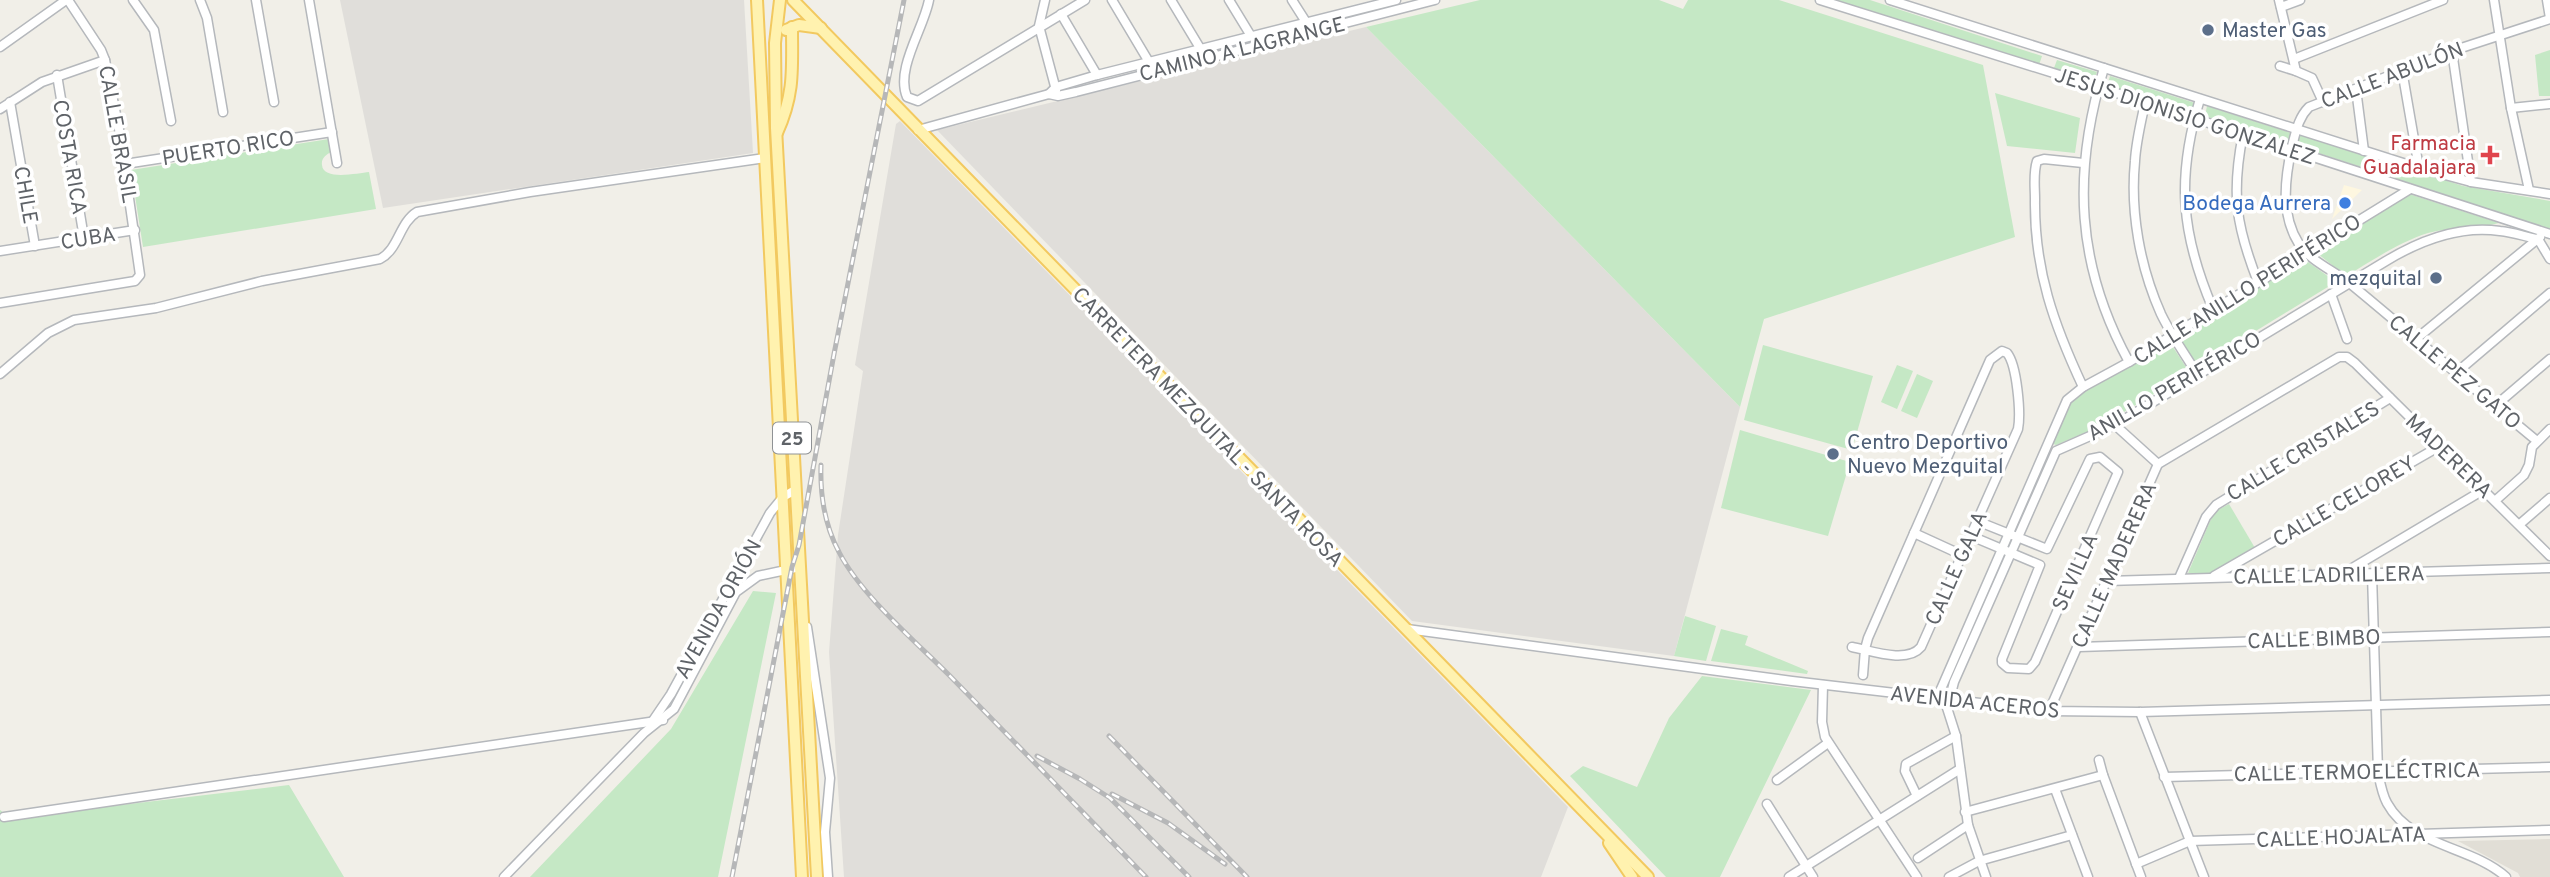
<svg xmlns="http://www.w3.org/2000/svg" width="2550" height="877" font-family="Overpass,sans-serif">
	<rect width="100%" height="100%" fill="#f1efe8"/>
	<path fill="#fef7e0" d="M 2344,185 L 2362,190 L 2332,219 Z"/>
	<g fill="#e0deda">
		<path d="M 340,0 L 744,0 L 753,153 L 383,208 Z"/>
		<path d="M 1366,27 L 1740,407 L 1674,656 L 1412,621 L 937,130 Z"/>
		<path d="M 900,121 L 1568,807 L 1541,877 L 844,877 L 829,652 L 838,535 L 863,371 L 855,365 L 896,124 Z"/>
	</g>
	<path fill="#e1ded6" d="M 2550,839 L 2550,877 L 2520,877 L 2518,873 L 2458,841 Z"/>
	<g fill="#c5e8c5">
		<path d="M 1480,0 L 1659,0 L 1683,9 L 1688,0 L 1779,0 L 1983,65 L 2015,237 L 1764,319 L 1740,407 L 1366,27 Z"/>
		<path d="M 1832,0 L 1870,0 L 2042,56 L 2039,65 Z"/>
		<path d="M 2550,50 L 2550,96 L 2539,96 L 2535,55 Z"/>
		<path d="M 2057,60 L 2097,72 L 2093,81 L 2054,68 Z"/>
		<path d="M 2110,76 L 2195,103 L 2193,112 L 2107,86 Z"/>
		<path d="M 1995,93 L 2080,118 L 2075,153 L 2007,146 Z"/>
		<path d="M 2207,106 L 2294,134 L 2291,145 L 2205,116 Z"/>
		<path d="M 2300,134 L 2463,186 L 2550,201 L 2550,229 L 2297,146 Z"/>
		<path d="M 329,139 L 331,152 C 326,155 321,158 322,165 C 323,181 358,173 369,172 L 376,209 L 143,247 L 131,170 Z"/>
		<path d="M 2406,193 L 2499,223 C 2476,229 2451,227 2428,233 C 2399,242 2372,261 2346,276 L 2313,250 Z"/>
		<path d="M 2301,257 L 2336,282 L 2197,367 L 2177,334 Z"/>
		<path d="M 2169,341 L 2186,367 L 2184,376 L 2099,427 L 2056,445 L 2051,443 L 2073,397 Z"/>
		<path d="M 1763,345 L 1873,376 L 1852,450 L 1744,420 Z"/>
		<path d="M 1897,365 L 1913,371 L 1897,409 L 1881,402 Z"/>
		<path d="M 1917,374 L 1933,381 L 1917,418 L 1901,411 Z"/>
		<path d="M 1740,430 L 1850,462 L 1828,536 L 1721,508 Z"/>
		<path d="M 2229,504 L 2255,548 L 2213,573 L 2188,573 L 2214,512 Z"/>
		<path d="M 753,591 L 776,593 L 718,877 L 530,877 L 671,729 Z"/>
		<path d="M 1685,616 L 1716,626 L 1706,661 L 1674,656 Z"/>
		<path d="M 1721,629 L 1748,636 L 1745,645 L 1808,671 L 1807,674 L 1711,661 Z"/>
		<path d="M 1702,676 L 1811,690 L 1720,877 L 1666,877 L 1570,776 L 1583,766 L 1637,787 L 1669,718 Z"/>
		<path d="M 289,785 L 344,877 L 0,877 L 0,810 L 11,818 Z"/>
	</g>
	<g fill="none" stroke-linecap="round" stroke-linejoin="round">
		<g stroke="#b5b8bc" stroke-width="11">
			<g id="minor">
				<path d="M 133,0 L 154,30 L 171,121"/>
				<path d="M 200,0 L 207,18 L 223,112"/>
				<path d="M 256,0 L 274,102"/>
				<path d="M 309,0 L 337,163"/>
				<path d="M 929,0 C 924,28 895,69 907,97 L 918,101 L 1085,0"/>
				<path d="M 1045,0 L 1039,26 L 1056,90"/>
				<path d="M 1112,0 L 1149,62"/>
				<path d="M 1171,0 L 1203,53"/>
				<path d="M 1229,0 L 1251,36"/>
				<path d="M 1292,0 L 1306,22"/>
				<path d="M 1820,0 L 2098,87 L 2550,234"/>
				<path d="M 1890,0 L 2419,168 L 2471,182 L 2550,194"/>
				<path d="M 2279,0 L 2296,71 L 2312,78 L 2323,102"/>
				<path d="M 2494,0 L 2511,108 L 2529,190"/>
				<path d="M 2547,0 L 2550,18"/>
				<path d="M 2281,7 L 2300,0"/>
				<path d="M 1061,14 L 1097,75"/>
				<path d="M 0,47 L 66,0"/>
				<path d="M 2452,51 L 2471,182"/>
				<path d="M 2294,59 L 2443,0"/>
				<path d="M 2280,66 L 2296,71"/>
				<path d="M 2104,68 C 2072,173 2076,265 2129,362"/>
				<path d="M 2402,70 L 2419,168"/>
				<path d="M 57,75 L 84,238"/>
				<path d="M 2356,89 L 2364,151"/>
				<path d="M 1049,94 L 1056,87 L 1097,75 L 1396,0"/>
				<path d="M 2200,99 C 2176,178 2181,234 2213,309"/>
				<path d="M 10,102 L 35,246"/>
				<path d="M 2145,103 C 2141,122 2136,142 2135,161 C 2130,212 2140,267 2161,314 C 2171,335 2185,354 2197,374"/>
				<path d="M 2511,108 L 2550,104"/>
				<path d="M 0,109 L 42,82 L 105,60"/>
				<path d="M 918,130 L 1049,94 L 1058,96 L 1076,92 L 1435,0"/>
				<path d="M 2243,134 C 2231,194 2236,226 2258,282"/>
				<path d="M 2083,163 L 2044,159 L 2037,161 C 2033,173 2035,187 2035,199 C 2034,270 2054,325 2083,387"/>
				<path d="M 125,164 L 332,132"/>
				<path d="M 0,251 L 135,230"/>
				<path d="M 2331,294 L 2347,339"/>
				<path d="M 0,303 L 135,281 L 140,275 L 119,129 L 105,60 L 101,50 L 68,0"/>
				<path d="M 2416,339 L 2540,237"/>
				<path d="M 2456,373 L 2550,293"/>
				<path d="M 0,374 L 48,333 L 74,320 L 156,308 L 262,281 L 380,259 C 399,249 399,223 417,212 L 530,192 L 765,158"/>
				<path d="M 2495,406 L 2550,359"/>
				<path d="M 2115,425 L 2158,464"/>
				<path d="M 2537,441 C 2475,390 2415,337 2353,286 C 2337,272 2311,262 2299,244 C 2280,214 2285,178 2292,146 C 2296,132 2298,118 2309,107 L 2452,51 L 2550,19"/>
				<path d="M 2496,500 L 2524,475 L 2529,465 L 2532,447 L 2550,429"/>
				<path d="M 2520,524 L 2550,498"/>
				<path d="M 1914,533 L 1962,555"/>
				<path d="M 1971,536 L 2040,565 L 2002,659 L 2002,663 L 2008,668 L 2029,669 L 2035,662 L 2118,472 L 2100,457 L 2090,459 L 2047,549 L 1977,521"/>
				<path d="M 2344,573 L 2485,489"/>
				<path d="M 2372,574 L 2378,772 C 2380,782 2382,794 2387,803 C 2411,847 2472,846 2506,877"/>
				<path d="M 2214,576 L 2440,446"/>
				<path d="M 2179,578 L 2206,517 L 2216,505 L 2390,398"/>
				<path d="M 2107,581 L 2550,568"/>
				<path d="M 807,627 L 830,778 L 825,832 L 828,877"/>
				<path d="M 1407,629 L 1792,681 L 2049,711 L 2140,712 L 2550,700"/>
				<path d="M 1852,647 C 1872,651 1907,664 1921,647 L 2018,429 C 2021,413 2017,365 2007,353 L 2002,351 L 1990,360 L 1868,638 L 1865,649 L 1863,675"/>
				<path d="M 2079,647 L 2550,632"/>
				<path d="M 1823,685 L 1822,722 L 1825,737 L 1917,877"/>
				<path d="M 1948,705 L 1954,682 L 2056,451 L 2115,425 L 2386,261 C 2419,241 2460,225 2500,231 C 2513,232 2526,237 2538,239 L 2550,259"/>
				<path d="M 2049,711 L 2158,464 L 2339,357 L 2347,357 L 2355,363 L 2550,556"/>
				<path d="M 2140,712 L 2204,877"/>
				<path d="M 652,722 L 671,694 L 770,513 L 783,497 L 795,490"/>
				<path d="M 2099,760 L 2103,775 L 2141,877"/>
				<path d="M 2164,777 L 2550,767"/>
				<path d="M 1777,780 L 1828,743"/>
				<path d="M 2055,789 L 2088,877"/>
				<path d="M 1917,796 L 1905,771 L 1906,764 L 1956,736"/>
				<path d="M 1767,804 L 1813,877"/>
				<path d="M 1965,812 L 2103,775"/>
				<path d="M 4,817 L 663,720"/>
				<path d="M 1918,858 L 1968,825"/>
				<path d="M 2136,864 L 2190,841 L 2550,830"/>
				<path d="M 504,877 L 644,733 L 674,709 L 736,592 L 758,576 L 800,567"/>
				<path d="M 1789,877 L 1960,769"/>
				<path d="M 1949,877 L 1979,861 L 2072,835"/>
				<path d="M 1986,877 L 1968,825 L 1956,736 L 1941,689 L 2067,400 L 2083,387 L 2129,362 L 2410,189"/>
			</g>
		</g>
		<g stroke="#f2c960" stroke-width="14">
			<g id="major">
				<path d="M 757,0 L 802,877"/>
				<path d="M 780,0 L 775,43 L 776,128 L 817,877"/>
				<path d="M 793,0 L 1648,877"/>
				<path d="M 786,30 L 799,25 L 821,28"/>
				<path d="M 777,133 C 795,93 792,68 792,27"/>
				<path d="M 1609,843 L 1632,877"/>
			</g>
		</g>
		<use href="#minor" stroke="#fff" stroke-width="8"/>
		<use href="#major" stroke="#fff2af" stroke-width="10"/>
		<g stroke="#b6b7b8" stroke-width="5">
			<g id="rail">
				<path d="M 821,465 C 820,495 825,526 839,552 C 860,594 915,641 949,675 C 1015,742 1080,810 1146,877"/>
				<path d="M 1109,736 L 1247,877"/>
				<path d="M 1037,756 L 1080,779 L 1110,798 L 1189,877"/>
				<path d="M 1112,794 L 1168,823 L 1225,864"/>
				<path d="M 732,877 L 792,567 L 799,545 L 834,354 L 904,0"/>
			</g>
		</g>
		<use href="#rail" stroke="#fff" stroke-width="2.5" stroke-dasharray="8" stroke-linecap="butt"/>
	</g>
	<g fill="#5c6f8a" stroke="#fff" stroke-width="2.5">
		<circle cx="2208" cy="30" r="7"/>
		<circle cx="2436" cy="278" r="7"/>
		<circle cx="1833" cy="454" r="7"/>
	</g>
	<path fill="#e0444e" stroke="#fff" stroke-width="2.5" d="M2486.5 144.5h7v7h7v7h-7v7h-7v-7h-7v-7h7z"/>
	<circle fill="#3f7fe0" stroke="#fff" stroke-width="2.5" cx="2345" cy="203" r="7"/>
	<g text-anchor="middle" stroke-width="7" stroke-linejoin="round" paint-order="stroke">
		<rect fill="#fff" stroke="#8f9295" stroke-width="2" x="773" y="422.5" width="38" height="31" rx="5"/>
		<g font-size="19" font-weight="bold" fill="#5f6368">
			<text x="792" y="445">25</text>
		</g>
		<g font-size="21" fill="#4e5e75" stroke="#fff" text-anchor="start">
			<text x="2222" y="37">Master Gas</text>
			<text x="2422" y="285" text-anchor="end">mezquital</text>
			<text x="1847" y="449">Centro Deportivo<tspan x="1847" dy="24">Nuevo Mezquital</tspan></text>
		</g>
		<g font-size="21" fill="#5f6368" stroke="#fff">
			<text transform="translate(1242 49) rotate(-14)" y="7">CAMINO A LAGRANGE</text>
			<text transform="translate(2392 75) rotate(-21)" y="7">CALLE ABULÓN</text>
			<text transform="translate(2185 116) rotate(18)" y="7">JESUS DIONISIO GONZALEZ</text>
			<text transform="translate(118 134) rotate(80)" y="7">CALLE BRASIL</text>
			<text transform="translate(228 148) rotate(-9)" y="7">PUERTO RICO</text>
			<text transform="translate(70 157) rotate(80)" y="7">COSTA RICA</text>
			<text transform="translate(26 195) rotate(80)" y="7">CHILE</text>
			<text transform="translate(88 238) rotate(-9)" y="7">CUBA</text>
			<text transform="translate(2247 289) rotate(-32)" y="7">CALLE ANILLO PERIFÉRICO</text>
			<text transform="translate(2455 372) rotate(40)" y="7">CALLE PEZ GATO</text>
			<text transform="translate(2174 386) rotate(-30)" y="7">ANILLO PERIFÉRICO</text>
			<text transform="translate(1208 427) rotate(46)" y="7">CARRETERA MEZQUITAL - SANTA ROSA</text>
			<text transform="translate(2303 451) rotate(-31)" y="7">CALLE CRISTALES</text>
			<text transform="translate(2449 456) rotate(44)" y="7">MADERERA</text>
			<text transform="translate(2344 501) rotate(-30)" y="7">CALLE CELOREY</text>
			<text transform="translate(2114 565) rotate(-66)" y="7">CALLE MADERERA</text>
			<text transform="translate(1956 568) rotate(-66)" y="7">CALLE GALA</text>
			<text transform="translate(2075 572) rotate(-66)" y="7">SEVILLA</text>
			<text transform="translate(2329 575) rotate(-1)" y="7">CALLE LADRILLERA</text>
			<text transform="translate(718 609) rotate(-61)" y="7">AVENIDA ORIÓN</text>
			<text transform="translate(2314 639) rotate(-2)" y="7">CALLE BIMBO</text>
			<text transform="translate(1975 702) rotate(6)" y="7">AVENIDA ACEROS</text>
			<text transform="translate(2357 772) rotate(-1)" y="7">CALLE TERMOELÉCTRICA</text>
			<text transform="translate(2341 837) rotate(-2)" y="7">CALLE HOJALATA</text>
		</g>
		<g font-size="21" fill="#be3a42" stroke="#fff" text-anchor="end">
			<text x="2476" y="150">Farmacia<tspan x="2476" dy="24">Guadalajara</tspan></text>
		</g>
		<g font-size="21" fill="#366cbe" stroke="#fff" text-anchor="end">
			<text x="2331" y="210">Bodega Aurrera</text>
		</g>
	</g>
</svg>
